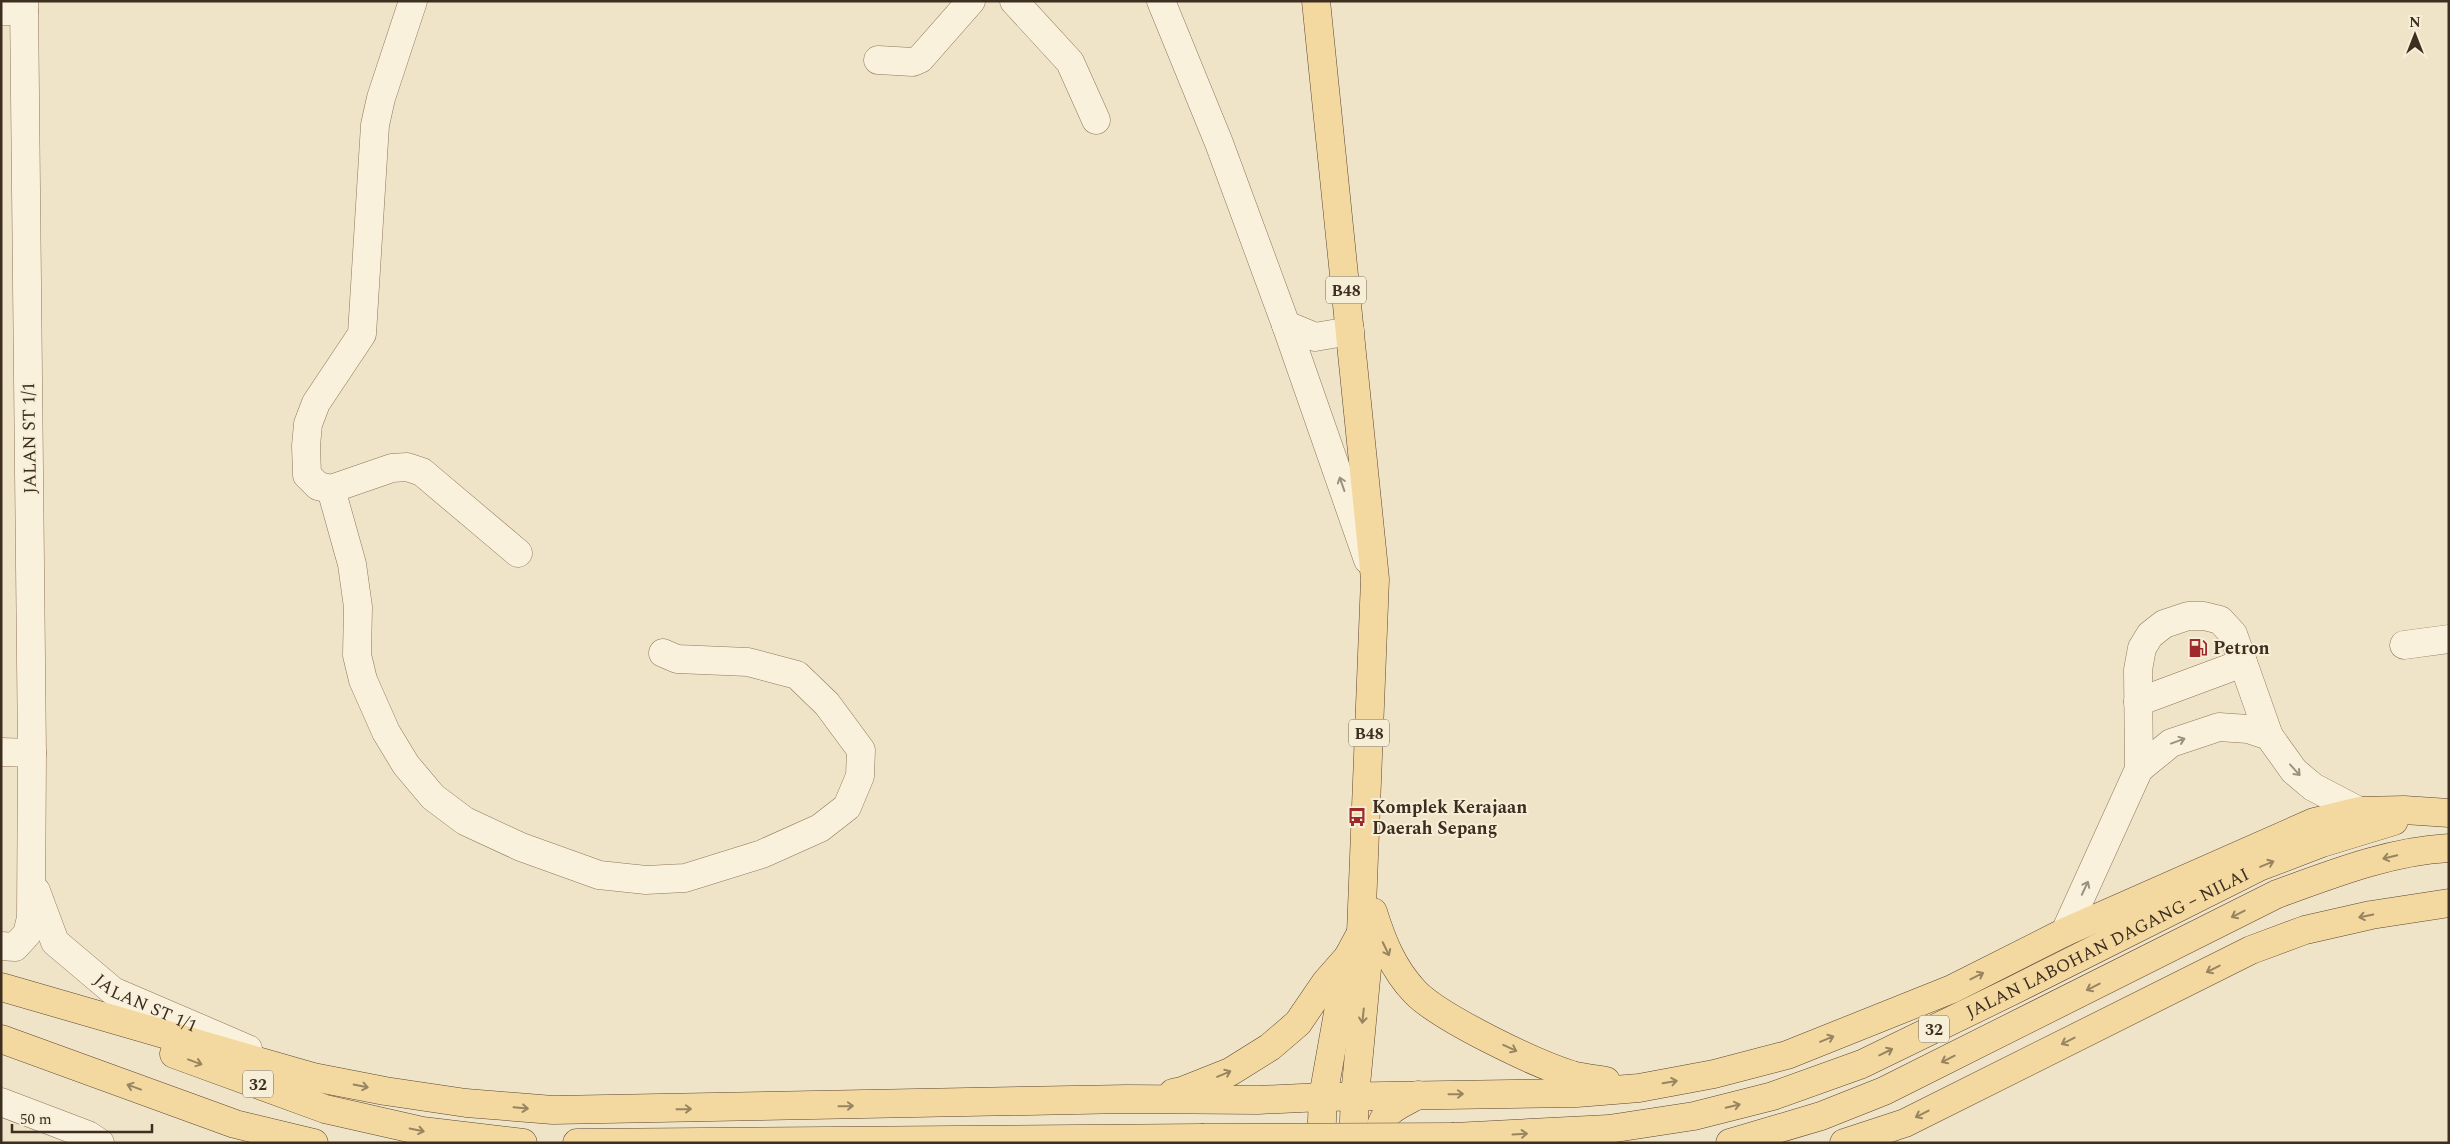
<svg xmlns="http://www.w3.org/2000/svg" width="2450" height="1144" font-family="Spectral,serif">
	<rect width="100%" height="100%" fill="#f0e4c8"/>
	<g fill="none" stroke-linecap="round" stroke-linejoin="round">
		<g stroke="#8d765c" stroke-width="29">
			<g id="minor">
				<path d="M 413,1 L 381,98 L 375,125 L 362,334 L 316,403 L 308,424 L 306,446 L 307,475 L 318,486 L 331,489 L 392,468 L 407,467 L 422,472 L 518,553"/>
				<path d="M 1014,1 L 1070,62 L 1096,120"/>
				<path d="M 1161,1 L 1219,143 L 1286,325 L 1368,560"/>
				<path d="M 1,11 L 24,11"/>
				<path d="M 878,60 L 913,62 L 920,59 L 971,1"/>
				<path d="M 1286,325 L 1315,337 L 1350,331"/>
				<path d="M 331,489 L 352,564 L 358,607 L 357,655 L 363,680 L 386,732 L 406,765 L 433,797 L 465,821 L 521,847 L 599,875 L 646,880 L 685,878 L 762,854 L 820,828 L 847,807 L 860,776 L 861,750 L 827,704 L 797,675 L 748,662 L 677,659 L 663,653"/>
				<path d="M 2404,645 L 2449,639"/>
				<path d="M 2138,702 L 2243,663"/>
				<path d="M 1,752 L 32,753"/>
				<path d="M 2139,769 L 2171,743 L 2219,727 L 2248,729 L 2269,736 L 2294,771 L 2313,787 L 2359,811"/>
				<path id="s1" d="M 36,891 L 55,942 L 113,991 L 248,1049"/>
				<path d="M 2065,932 L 2139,769 L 2138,670 L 2142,648 L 2150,635 L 2164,624 L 2188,616 L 2204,616 L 2220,620 L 2233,634 L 2269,736"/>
				<path d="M 1,946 L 15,947 L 27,934 L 31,918 L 32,753 L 24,1"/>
				<path d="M 1,1102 L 88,1135 L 100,1143"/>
			</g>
		</g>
		<g stroke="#5b4430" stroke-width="29">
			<g id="major">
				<path d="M 1316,1 L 1375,579 L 1361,933 L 1368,958 L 1355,1096 L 1353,1143"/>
				<path d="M 1373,912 C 1382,941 1393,969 1415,992 C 1440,1018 1536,1064 1572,1075 C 1583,1078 1595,1079 1606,1081"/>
				<path d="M 1,987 L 313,1077 L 385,1091 L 466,1103 L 553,1110 L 1127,1099 L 1258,1100 L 1323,1097 L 1577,1093 L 1639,1088 L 1714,1074 L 1787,1055 L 1952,989 L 2065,932 L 2314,822 L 2359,811 L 2404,810 L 2449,813"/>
				<path d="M 1,1039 L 235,1124 L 314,1143"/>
				<path d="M 174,1054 L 325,1109 L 422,1131 L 523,1143"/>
				<path d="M 1173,1093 L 1182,1091 L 1230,1072 L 1270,1047 L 1298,1023 L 1326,982 L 1348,957 L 1361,933"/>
				<path id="s2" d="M 1454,1137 L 1609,1129 L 1694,1116 L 1773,1096 L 1862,1064 L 2012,991 L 2259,867 L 2322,843 L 2394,821"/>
				<path d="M 577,1143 L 1201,1138"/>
				<path d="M 1321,1143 L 1323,1097 L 1348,957"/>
				<path d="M 1377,1143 C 1382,1110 1390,1110 1418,1095"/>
				<path d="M 1730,1143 L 1821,1116 L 1884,1091 L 2277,894 C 2332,874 2390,851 2449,848"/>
				<path d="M 1844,1143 L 1905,1123 L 2251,950 L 2305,930 L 2371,915 L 2449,903"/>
			</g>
		</g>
		<use href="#minor" stroke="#faf1dc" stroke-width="28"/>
		<use href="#major" stroke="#f3d9a0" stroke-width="28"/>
		<g stroke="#5b4430" stroke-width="29" stroke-linecap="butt">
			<path id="major-bridge" d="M 1201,1138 L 1454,1137"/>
		</g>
		<use href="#major-bridge" stroke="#f3d9a0" stroke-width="28"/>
	</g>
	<defs><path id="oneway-shaft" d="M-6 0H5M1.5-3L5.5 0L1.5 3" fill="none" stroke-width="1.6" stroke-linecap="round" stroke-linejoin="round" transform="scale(1.25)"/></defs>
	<g stroke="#9c907e">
		<use href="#oneway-shaft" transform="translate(1342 484) rotate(-109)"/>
		<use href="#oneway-shaft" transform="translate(2178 741) rotate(-20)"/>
		<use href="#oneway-shaft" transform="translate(2295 770) rotate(48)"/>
		<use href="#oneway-shaft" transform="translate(2085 888) rotate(-65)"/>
	</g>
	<g stroke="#988460">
		<use href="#oneway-shaft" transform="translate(2390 857) rotate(166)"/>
		<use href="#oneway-shaft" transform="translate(2267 864) rotate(-22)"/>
		<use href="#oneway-shaft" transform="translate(2238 914) rotate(153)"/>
		<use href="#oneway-shaft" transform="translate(2366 916) rotate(168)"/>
		<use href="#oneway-shaft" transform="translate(1386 949) rotate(64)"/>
		<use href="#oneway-shaft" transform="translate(2213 969) rotate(153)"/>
		<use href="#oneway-shaft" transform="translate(1977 976) rotate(-27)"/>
		<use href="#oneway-shaft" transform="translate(2093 987) rotate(153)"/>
		<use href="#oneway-shaft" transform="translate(1363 1016) rotate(96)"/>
		<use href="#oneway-shaft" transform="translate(1827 1039) rotate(-22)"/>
		<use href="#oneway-shaft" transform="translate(2068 1041) rotate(153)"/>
		<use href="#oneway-shaft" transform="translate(1510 1048) rotate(25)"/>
		<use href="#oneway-shaft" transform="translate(1886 1052) rotate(-26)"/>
		<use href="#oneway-shaft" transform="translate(1948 1059) rotate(153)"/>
		<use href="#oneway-shaft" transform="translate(195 1062) rotate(20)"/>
		<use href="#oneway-shaft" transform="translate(1224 1074) rotate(-23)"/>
		<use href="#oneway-shaft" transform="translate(1670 1082) rotate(-10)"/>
		<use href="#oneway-shaft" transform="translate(361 1086) rotate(11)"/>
		<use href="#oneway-shaft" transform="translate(134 1087) rotate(-160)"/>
		<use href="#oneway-shaft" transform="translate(1456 1094) rotate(-1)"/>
		<use href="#oneway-shaft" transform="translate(846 1106) rotate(-1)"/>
		<use href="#oneway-shaft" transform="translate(1733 1106) rotate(-14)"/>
		<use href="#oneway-shaft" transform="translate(521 1108) rotate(5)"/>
		<use href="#oneway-shaft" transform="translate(684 1109) rotate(-1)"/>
		<use href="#oneway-shaft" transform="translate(1922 1114) rotate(153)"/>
		<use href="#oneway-shaft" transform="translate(417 1130) rotate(12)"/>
		<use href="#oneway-shaft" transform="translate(1520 1134) rotate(-3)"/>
	</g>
	<defs>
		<g id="fuel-bare" transform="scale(1.5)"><path d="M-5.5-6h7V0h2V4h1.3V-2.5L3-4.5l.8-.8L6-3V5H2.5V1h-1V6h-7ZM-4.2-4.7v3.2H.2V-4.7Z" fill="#9e2a2b" stroke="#f7eed8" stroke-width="2.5" paint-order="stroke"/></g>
		<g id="bus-bare" transform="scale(1.5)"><path d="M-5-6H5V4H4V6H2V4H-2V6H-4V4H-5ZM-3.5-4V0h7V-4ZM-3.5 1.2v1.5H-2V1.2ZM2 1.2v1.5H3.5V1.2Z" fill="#9e2a2b" stroke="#f7eed8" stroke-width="2.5" paint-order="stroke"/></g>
	</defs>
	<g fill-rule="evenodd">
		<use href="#fuel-bare" x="2198" y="648"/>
		<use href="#bus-bare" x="1357" y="817"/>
	</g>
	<g text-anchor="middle" stroke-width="4" stroke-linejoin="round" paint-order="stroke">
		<g fill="#f7eed8" stroke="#756857" stroke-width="1">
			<rect x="1326" y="276.5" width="40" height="27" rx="4"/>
			<rect x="1349" y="719.5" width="40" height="27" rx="4"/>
			<rect x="1919" y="1015.5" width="30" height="27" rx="4"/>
			<rect x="243" y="1070.5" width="30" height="27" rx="4"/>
		</g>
		<g font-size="16" font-weight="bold" fill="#3d2e20">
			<text x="1346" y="296">B48</text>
			<text x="1369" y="739">B48</text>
			<text x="1934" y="1035">32</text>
			<text x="258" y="1090">32</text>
		</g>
		<g font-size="18" fill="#3d2e20" stroke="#f7eed8">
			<text transform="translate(29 438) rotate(-91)" y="6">JALAN ST 1/1</text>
			<text dy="6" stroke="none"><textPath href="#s2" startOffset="691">JALAN LABOHAN DAGANG ‒ NILAI</textPath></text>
			<text dy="6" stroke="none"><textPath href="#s1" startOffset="165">JALAN ST 1/1</textPath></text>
		</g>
		<g font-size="18" font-weight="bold" fill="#3d2e20" stroke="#f7eed8" text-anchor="start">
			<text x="2213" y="654">Petron</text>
			<text x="1372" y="813">Komplek Kerajaan<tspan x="1372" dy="21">Daerah Sepang</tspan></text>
		</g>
	</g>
	<rect width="2450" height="1144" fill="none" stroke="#3d2e20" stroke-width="5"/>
	<g transform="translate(2415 35)" stroke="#f7eed8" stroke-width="4" paint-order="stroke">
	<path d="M0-4L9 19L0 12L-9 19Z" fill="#3d2e20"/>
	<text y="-8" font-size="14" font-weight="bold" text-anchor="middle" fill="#3d2e20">N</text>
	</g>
	<path d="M12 1124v8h140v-8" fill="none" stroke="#3d2e20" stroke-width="2.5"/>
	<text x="20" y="1124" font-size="15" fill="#3d2e20" stroke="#f7eed8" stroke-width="4" paint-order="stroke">50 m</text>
</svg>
